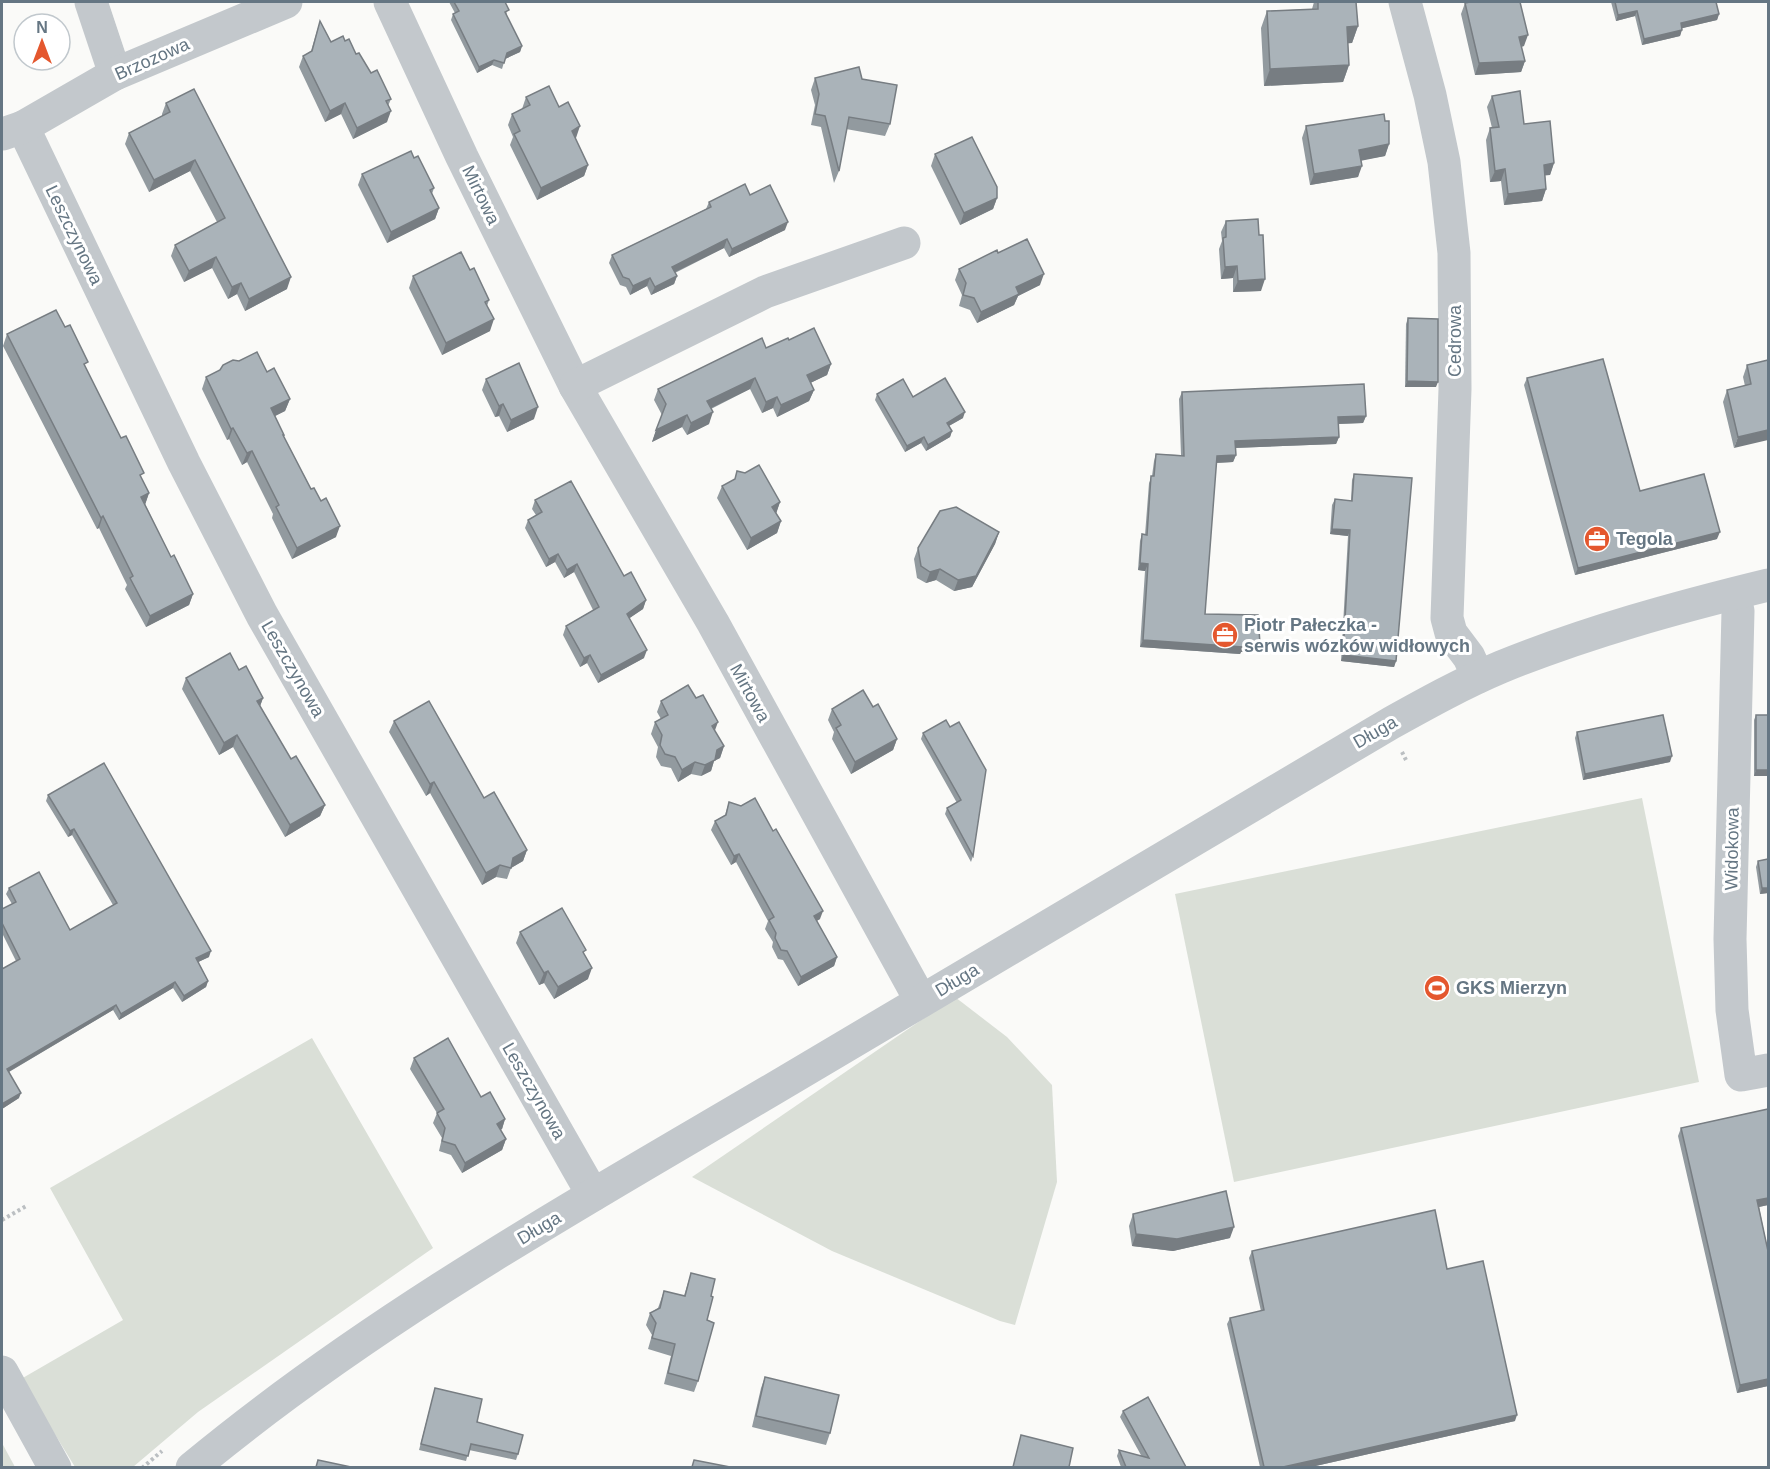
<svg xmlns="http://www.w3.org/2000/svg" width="1770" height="1469" font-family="Helvetica,sans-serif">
	<rect width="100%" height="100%" fill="#fafaf8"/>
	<g fill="#dadfd7">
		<path d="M 1642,798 L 1699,1082 L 1234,1182 L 1175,894 Z"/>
		<path d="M 955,997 L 1007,1037 L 1052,1085 L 1057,1182 L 1015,1325 L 1000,1321 L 832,1251 L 692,1177 Z"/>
		<path d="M 312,1038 L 433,1248 L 198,1412 L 133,1467 L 75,1467 L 21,1379 L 123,1320 L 50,1188 Z"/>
		<path d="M 2,1443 L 15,1467 L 2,1467 Z"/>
	</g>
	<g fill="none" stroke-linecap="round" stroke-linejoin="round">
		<g stroke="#bbbfc2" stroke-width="4" stroke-dasharray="3 3" stroke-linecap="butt">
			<path d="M 1402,752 L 1406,760"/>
			<path d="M 2,1220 L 28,1205"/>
			<path d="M 142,1468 L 162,1451"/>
		</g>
		<g stroke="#c3c8cc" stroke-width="33">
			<path d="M 91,2 L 115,74"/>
			<path d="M 390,2 L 462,157 L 575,386 L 713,623 L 921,1001"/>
			<path d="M 1405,2 L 1430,95 L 1444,162 L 1454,253 L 1455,389 L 1447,618 L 1451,633 L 1469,657 L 1478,677"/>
			<path d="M 23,127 L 184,463 L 262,615 L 593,1195"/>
			<path d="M 3,134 L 23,127 L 115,74 L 286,2"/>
			<path d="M 575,386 L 765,292 L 904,243"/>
			<path d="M 1734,594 L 1738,611 L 1730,939 L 1732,1010 L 1741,1075 L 1768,1070"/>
			<path d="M 2,1372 L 55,1468"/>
		</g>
		<path stroke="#c3c8cc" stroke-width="33" d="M 192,1468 C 369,1321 571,1208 768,1092 C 976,969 1183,845 1391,723 C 1427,703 1463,683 1501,667 C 1587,632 1678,607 1768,585"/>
	</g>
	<g fill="#929a9f">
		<path d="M 449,2 L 505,2 L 507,16 L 522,46 L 520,52 L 505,59 L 502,69 L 492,65 L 477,73 L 451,20 L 453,14 L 455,13 Z"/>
		<path d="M 1314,2 L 1356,2 L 1358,26 L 1352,43 L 1348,43 L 1349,65 L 1343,82 L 1264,86 L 1261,28 L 1267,11 L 1312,9 Z"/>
		<path d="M 1611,2 L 1716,2 L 1719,14 L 1717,20 L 1682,28 L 1680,36 L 1642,45 L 1635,16 L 1616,21 Z"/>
		<path d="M 1465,3 L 1524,46 L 1521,47 L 1525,61 L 1521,72 L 1475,75 L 1461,14 Z"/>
		<path d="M 320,21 L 331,42 L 345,41 L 391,99 L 388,106 L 387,122 L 353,139 L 341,114 L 325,122 L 299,67 L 303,56 L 311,51 Z"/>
		<path d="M 815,78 L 862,79 L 890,124 L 885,136 L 846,129 L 839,171 L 834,183 L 821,127 L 811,125 L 815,105 L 811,90 Z"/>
		<path d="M 1492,96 L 1554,163 L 1550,175 L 1545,175 L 1546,189 L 1542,201 L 1504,205 L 1501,181 L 1490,182 L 1486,140 L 1490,128 L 1492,128 L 1487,107 Z"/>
		<path d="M 526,97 L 559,107 L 576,138 L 575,138 L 588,165 L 584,176 L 537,200 L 510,145 L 513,137 L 508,125 L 512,114 L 522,109 Z"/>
		<path d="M 166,103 L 287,289 L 245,311 L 237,294 L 228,299 L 212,268 L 184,282 L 171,256 L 175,245 L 217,222 L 190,171 L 149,192 L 125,144 L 129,133 L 162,116 L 162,114 Z"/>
		<path d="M 1306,126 L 1389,144 L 1385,156 L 1361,160 L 1358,177 L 1310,185 L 1302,138 Z"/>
		<path d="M 935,154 L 997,198 L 993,209 L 960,225 L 931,166 Z"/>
		<path d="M 414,158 L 434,188 L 432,194 L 439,208 L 435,219 L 387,243 L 358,185 L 362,174 Z"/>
		<path d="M 750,195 L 785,230 L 729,257 L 724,248 L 675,273 L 677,276 L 674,284 L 651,295 L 647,286 L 630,295 L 626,287 L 620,285 L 609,263 L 612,255 L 706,209 L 709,202 Z"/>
		<path d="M 1226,221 L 1261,291 L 1233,292 L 1233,278 L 1221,279 L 1219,249 L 1222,241 L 1221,232 Z"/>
		<path d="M 998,253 L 1040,285 L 1018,296 L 1014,305 L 977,323 L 970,310 L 959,306 L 962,295 L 955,280 L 959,269 Z"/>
		<path d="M 470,270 L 489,300 L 487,306 L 490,331 L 442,355 L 409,288 L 413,276 Z"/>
		<path d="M 1408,318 L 1436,387 L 1405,387 L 1406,324 Z"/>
		<path d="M 7,334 L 86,369 L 149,493 L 145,504 L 171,557 L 193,594 L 189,605 L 146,627 L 125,589 L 127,585 L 99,528 L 97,529 L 3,346 Z"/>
		<path d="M 789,340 L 831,364 L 827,375 L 810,383 L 814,390 L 809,401 L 777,417 L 773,408 L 762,413 L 750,389 L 711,409 L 709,424 L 687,435 L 682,427 L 652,442 L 662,415 L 654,400 L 658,389 Z"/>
		<path d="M 1768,360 L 1734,448 L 1723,402 L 1727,390 L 1745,386 L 1743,377 L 1747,365 Z"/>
		<path d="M 267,372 L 290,399 L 285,411 L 275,416 L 284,437 L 336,537 L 292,559 L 272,518 L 273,514 L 247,462 L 242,465 L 229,439 L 227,440 L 202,389 L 206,377 Z"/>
		<path d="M 1527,378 L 1640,491 L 1717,539 L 1575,575 L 1524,385 Z"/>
		<path d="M 486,379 L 534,419 L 507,432 L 499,416 L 495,417 L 482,390 Z"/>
		<path d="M 1182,392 L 1366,416 L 1363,423 L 1338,424 L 1339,437 L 1336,444 L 1235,448 L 1236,455 L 1233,462 L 1216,463 L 1205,614 L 1258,651 L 1241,652 L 1240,654 L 1140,647 L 1145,571 L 1138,570 L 1140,541 L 1142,534 L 1145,535 L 1149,483 L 1152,476 L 1154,461 L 1156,454 L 1181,455 L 1179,399 Z"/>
		<path d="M 877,394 L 913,397 L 963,418 L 949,426 L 952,431 L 950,437 L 926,451 L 921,443 L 905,452 L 875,400 Z"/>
		<path d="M 1354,474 L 1396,661 L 1394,667 L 1341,661 L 1348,536 L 1330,534 L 1332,505 L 1335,499 L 1351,501 L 1352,480 Z"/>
		<path d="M 722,486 L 780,502 L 776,513 L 781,521 L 777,533 L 747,550 L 717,498 Z"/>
		<path d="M 535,500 L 624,576 L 646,600 L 643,609 L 629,618 L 644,658 L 598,683 L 587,663 L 580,667 L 563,635 L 566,626 L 593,610 L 574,572 L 564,578 L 555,562 L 546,567 L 525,528 L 528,520 L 536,515 L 532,509 Z"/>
		<path d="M 999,532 L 995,544 L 972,587 L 954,591 L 936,580 L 926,583 L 917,578 L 914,559 L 918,548 Z"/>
		<path d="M 239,670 L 263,698 L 260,706 L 291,759 L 325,805 L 320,816 L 285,837 L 233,747 L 219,755 L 182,689 L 186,678 Z"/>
		<path d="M 661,701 L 724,746 L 720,758 L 714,761 L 711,771 L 701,776 L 691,774 L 678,782 L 671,768 L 661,766 L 656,757 L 658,747 L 651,734 L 655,722 L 661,719 L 657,712 Z"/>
		<path d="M 873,707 L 897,739 L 893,750 L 851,774 L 832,739 L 834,732 L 828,720 L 832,709 Z"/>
		<path d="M 1756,715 L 1768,776 L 1754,776 L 1754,720 Z"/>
		<path d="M 394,721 L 484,798 L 527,850 L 523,861 L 511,868 L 507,879 L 496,877 L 482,885 L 430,793 L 426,796 L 389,732 Z"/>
		<path d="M 950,727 L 973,856 L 971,862 L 945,814 L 947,808 L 957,803 L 921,739 L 923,733 Z"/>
		<path d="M 1577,732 L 1670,762 L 1583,780 L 1575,738 Z"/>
		<path d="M 48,795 L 209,957 L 198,962 L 208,981 L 206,987 L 182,1002 L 173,988 L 119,1020 L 113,1010 L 9,1072 L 19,1098 L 2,1109 L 2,969 L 16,961 L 2,933 L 2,909 L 12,904 L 6,894 L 9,888 L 70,930 L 113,905 L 72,835 L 68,837 L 46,801 Z"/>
		<path d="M 729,802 L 820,919 L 816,921 L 837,957 L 834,966 L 798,986 L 783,960 L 778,959 L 772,947 L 773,942 L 765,929 L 768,921 L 736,862 L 731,865 L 711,830 L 715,821 L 725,815 Z"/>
		<path d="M 1768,859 L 1768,893 L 1760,894 L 1756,867 L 1758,861 Z"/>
		<path d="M 520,932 L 584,954 L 588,979 L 554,999 L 544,983 L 539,985 L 516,943 Z"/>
		<path d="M 414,1058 L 481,1097 L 505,1119 L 502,1129 L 500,1130 L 506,1139 L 502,1150 L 462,1173 L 451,1155 L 439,1151 L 442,1138 L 433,1123 L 437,1113 L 410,1069 Z"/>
		<path d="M 1768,1109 L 1768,1205 L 1759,1207 L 1768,1251 L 1768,1386 L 1737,1393 L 1678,1136 L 1681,1128 Z"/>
		<path d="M 1133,1214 L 1230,1238 L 1173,1251 L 1132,1246 L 1129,1226 Z"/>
		<path d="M 1252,1251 L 1447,1269 L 1515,1421 L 1311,1467 L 1260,1467 L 1227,1324 L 1230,1318 L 1261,1311 L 1249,1258 Z"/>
		<path d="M 691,1273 L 711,1296 L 698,1381 L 694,1392 L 664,1384 L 671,1356 L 648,1349 L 652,1335 L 646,1325 L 650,1313 L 658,1308 L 664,1291 L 684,1296 Z"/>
		<path d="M 765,1377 L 830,1433 L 826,1445 L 752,1427 L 761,1388 Z"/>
		<path d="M 435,1388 L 477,1422 L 518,1454 L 516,1460 L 469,1450 L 466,1461 L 419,1450 Z"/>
		<path d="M 1123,1411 L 1186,1467 L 1121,1467 L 1117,1456 L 1119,1450 L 1142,1457 L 1120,1417 Z"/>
	</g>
	<g fill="#777d82">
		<path d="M 1637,11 L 1635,16 L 1616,21 L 1618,15 Z"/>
		<path d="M 1719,14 L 1717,20 L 1679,29 L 1681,23 Z"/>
		<path d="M 1358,26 L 1352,43 L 1341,44 L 1347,27 Z"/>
		<path d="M 1682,30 L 1680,36 L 1642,45 L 1644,39 Z"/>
		<path d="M 1528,35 L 1524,46 L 1515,48 L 1519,37 Z"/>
		<path d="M 522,46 L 520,52 L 505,59 L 507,53 Z"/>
		<path d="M 494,60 L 492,65 L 477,73 L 479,67 Z"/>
		<path d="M 1525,61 L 1521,72 L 1475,75 L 1479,63 Z"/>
		<path d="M 1349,65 L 1343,82 L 1264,86 L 1270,69 Z"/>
		<path d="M 345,103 L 341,114 L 325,122 L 330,111 Z"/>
		<path d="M 391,111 L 387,122 L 353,139 L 357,128 Z"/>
		<path d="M 580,126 L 576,138 L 567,142 L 572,131 Z"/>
		<path d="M 1389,144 L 1385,156 L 1355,162 L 1359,150 Z"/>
		<path d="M 195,160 L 190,171 L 149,192 L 154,180 Z"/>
		<path d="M 1554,163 L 1550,175 L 1540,176 L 1544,165 Z"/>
		<path d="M 588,165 L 584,176 L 537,200 L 541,188 Z"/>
		<path d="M 1362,166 L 1358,177 L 1310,185 L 1314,174 Z"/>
		<path d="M 1505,169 L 1501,181 L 1490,182 L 1495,171 Z"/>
		<path d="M 1546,189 L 1542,201 L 1504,205 L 1508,194 Z"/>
		<path d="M 997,198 L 993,209 L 960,225 L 964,213 Z"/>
		<path d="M 439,208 L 435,219 L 387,243 L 391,232 Z"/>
		<path d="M 788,222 L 785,230 L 729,257 L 732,249 Z"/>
		<path d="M 727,239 L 724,248 L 669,275 L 672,267 Z"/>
		<path d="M 216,257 L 212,268 L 184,282 L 189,271 Z"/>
		<path d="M 1237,266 L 1233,278 L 1221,279 L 1225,267 Z"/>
		<path d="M 1044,274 L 1040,285 L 1018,296 L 1014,305 L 977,323 L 981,312 L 1016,287 Z"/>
		<path d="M 677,276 L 674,284 L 651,295 L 655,287 Z"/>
		<path d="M 291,277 L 287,289 L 245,311 L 249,299 Z"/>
		<path d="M 650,278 L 647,286 L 630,295 L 633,286 Z"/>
		<path d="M 1265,279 L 1261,291 L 1233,292 L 1238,281 Z"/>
		<path d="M 241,283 L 237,294 L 228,299 L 232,287 Z"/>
		<path d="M 494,319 L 490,331 L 442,355 L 446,343 Z"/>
		<path d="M 831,364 L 827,375 L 802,387 L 807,375 Z"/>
		<path d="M 755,378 L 750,389 L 703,412 L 707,401 Z"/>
		<path d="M 1407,381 L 1438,382 L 1436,387 L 1405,387 Z"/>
		<path d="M 814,390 L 809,401 L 777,417 L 781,405 Z"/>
		<path d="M 777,397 L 773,408 L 762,413 L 766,402 Z"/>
		<path d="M 290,399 L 285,411 L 267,420 L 271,408 Z"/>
		<path d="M 503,404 L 499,416 L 495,417 L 499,406 Z"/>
		<path d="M 538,407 L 534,419 L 507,432 L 511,420 Z"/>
		<path d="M 713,412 L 709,424 L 687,435 L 691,423 Z"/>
		<path d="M 965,412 L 963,418 L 945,428 L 947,423 Z"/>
		<path d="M 687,415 L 682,427 L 652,442 L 656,430 Z"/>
		<path d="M 1366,416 L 1363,423 L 1336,424 L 1338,417 Z"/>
		<path d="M 233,428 L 229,439 L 227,440 L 231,429 Z"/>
		<path d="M 1768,430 L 1768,440 L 1734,448 L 1738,437 Z"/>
		<path d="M 952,431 L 950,437 L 926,451 L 928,445 Z"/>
		<path d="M 924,437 L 921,443 L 905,452 L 907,446 Z"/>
		<path d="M 1339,437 L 1336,444 L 1233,448 L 1235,441 Z"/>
		<path d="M 252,451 L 247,462 L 242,465 L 247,453 Z"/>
		<path d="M 1236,455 L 1233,462 L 1214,463 L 1217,456 Z"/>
		<path d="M 149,493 L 145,505 L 141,497 Z"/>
		<path d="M 780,502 L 776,514 L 772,507 Z"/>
		<path d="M 103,516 L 99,528 L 97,529 L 101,518 Z"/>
		<path d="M 781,521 L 777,533 L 747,550 L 751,538 Z"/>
		<path d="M 340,526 L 336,537 L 292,559 L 297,548 Z"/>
		<path d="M 1332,529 L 1350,530 L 1348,536 L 1330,534 Z"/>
		<path d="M 999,532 L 995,544 L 972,587 L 954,591 L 958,580 Z"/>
		<path d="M 1720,532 L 1717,539 L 1575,575 L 1578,568 Z"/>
		<path d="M 558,554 L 555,562 L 546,567 L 549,559 Z"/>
		<path d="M 1140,563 L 1148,564 L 1145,571 L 1138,570 Z"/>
		<path d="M 577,564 L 574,572 L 564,578 L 567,570 Z"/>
		<path d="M 940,569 L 936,580 L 926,583 L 930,572 Z"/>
		<path d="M 193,594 L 189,605 L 146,627 L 150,616 Z"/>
		<path d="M 646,600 L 643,609 L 624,622 L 627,614 Z"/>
		<path d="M 1143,640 L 1260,644 L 1258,651 L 1241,652 L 1240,654 L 1140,647 Z"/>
		<path d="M 647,650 L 644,658 L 598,683 L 601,675 Z"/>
		<path d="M 590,655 L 587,663 L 580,667 L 584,658 Z"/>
		<path d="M 1343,655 L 1396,661 L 1394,667 L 1341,661 Z"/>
		<path d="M 263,698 L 259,709 L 257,701 Z"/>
		<path d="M 718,722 L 714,733 L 712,726 Z"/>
		<path d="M 237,735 L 233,747 L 219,755 L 224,743 Z"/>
		<path d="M 897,739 L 893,750 L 851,774 L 855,762 Z"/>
		<path d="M 724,746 L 720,758 L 714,761 L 711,771 L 701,776 L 705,765 L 717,750 Z"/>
		<path d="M 1672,756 L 1670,762 L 1583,780 L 1585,774 Z"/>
		<path d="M 695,762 L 691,774 L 678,782 L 682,770 Z"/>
		<path d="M 1756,770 L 1768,770 L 1768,776 L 1754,776 Z"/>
		<path d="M 434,782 L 430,793 L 426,796 L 430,784 Z"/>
		<path d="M 325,805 L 320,816 L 285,837 L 290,825 Z"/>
		<path d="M 74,829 L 72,835 L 68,837 L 70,831 Z"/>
		<path d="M 527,850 L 523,861 L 511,868 L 513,858 Z"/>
		<path d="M 739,854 L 736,862 L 731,865 L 734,856 Z"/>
		<path d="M 500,865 L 496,877 L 482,885 L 486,873 Z"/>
		<path d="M 1762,888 L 1768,888 L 1768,893 L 1760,894 Z"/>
		<path d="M 823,911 L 820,919 L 810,925 L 814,916 Z"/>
		<path d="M 211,951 L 209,957 L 194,964 L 196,958 Z"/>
		<path d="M 837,957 L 834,966 L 798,986 L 801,977 Z"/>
		<path d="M 592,968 L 588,979 L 554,999 L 558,987 Z"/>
		<path d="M 548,971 L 544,983 L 539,985 L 544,973 Z"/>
		<path d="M 208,981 L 206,987 L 182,1002 L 184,996 Z"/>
		<path d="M 175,982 L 173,988 L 119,1020 L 121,1014 Z"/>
		<path d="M 116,1005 L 113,1010 L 5,1074 L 7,1069 Z"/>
		<path d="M 21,1093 L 19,1098 L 2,1109 L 2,1104 Z"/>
		<path d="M 505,1119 L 502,1129 L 493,1134 L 497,1124 Z"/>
		<path d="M 506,1139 L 502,1150 L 462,1173 L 465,1163 Z"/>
		<path d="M 1768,1198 L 1768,1205 L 1754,1208 L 1757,1200 Z"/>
		<path d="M 1234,1227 L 1230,1238 L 1173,1251 L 1132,1246 L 1136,1234 Z"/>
		<path d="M 1768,1379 L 1768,1386 L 1737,1393 L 1740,1385 Z"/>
		<path d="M 1517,1415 L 1515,1421 L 1311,1467 L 1283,1467 Z"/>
	</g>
	<g fill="#aab3b9" stroke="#777d82" stroke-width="1.5">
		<path d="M 454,2 L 505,2 L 509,10 L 505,12 L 522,46 L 507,53 L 504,63 L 494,60 L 479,67 L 453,14 L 459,11 Z"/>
		<path d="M 1318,2 L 1356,2 L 1358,26 L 1347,27 L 1349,65 L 1270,69 L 1267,11 L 1318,9 Z"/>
		<path d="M 1470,2 L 1520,2 L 1528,35 L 1519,37 L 1525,61 L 1479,63 L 1465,3 Z"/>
		<path d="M 1615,2 L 1716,2 L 1719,14 L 1681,23 L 1682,30 L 1644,39 L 1637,11 L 1618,15 Z"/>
		<path d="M 320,21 L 331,42 L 343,36 L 345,41 L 349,39 L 356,54 L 359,53 L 371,73 L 377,70 L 391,99 L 386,101 L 391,111 L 357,128 L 345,103 L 330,111 L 303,56 L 312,51 Z"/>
		<path d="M 859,67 L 862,79 L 897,85 L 890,124 L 849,117 L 839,171 L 825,116 L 815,114 L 819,94 L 815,78 Z"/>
		<path d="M 549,86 L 559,107 L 568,102 L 580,126 L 572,131 L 588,165 L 541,188 L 514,134 L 520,131 L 512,114 L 530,105 L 526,97 Z"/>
		<path d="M 194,89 L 291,277 L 249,299 L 241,283 L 232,287 L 216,257 L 189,271 L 175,245 L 225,218 L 195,160 L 154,180 L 129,133 L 170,112 L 166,103 Z"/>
		<path d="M 1520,91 L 1524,124 L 1550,121 L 1554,163 L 1544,165 L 1546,189 L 1508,194 L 1505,169 L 1495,171 L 1490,128 L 1499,127 L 1492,96 Z"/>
		<path d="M 1384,114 L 1385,121 L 1389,121 L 1389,144 L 1359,150 L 1362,166 L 1314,174 L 1306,126 Z"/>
		<path d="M 972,137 L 997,187 L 997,198 L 964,213 L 935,154 Z"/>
		<path d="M 411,151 L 414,158 L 418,156 L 434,188 L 430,190 L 439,208 L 391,232 L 362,174 Z"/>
		<path d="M 745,184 L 750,195 L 770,185 L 788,222 L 732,249 L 727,239 L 672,267 L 677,276 L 655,287 L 650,278 L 633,286 L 629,279 L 623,277 L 612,255 L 711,207 L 709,202 Z"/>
		<path d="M 1258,219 L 1259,235 L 1263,235 L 1265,279 L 1238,281 L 1237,266 L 1225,267 L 1223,238 L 1226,237 L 1226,221 Z"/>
		<path d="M 1027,239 L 1044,274 L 1016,287 L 1019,294 L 981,312 L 974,298 L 963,295 L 966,283 L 959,269 L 997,250 L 998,253 Z"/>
		<path d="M 461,252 L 470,270 L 474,268 L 489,300 L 485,302 L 494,319 L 446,343 L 413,276 Z"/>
		<path d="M 56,310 L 65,327 L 70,325 L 88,362 L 84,364 L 121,438 L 126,436 L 144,473 L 140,475 L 149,493 L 141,497 L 171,557 L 174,555 L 193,594 L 150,616 L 130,578 L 133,576 L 103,516 L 101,518 L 7,334 Z"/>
		<path d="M 1408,318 L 1438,319 L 1438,382 L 1407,381 Z"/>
		<path d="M 814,328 L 831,364 L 807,375 L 814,390 L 781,405 L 777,397 L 766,402 L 755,378 L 707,401 L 713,412 L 691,423 L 687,415 L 656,430 L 666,404 L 658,389 L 762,338 L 766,348 L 788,338 L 789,340 Z"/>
		<path d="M 257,352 L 267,372 L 274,368 L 290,399 L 271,408 L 284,435 L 283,435 L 311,489 L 314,488 L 321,501 L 326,498 L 340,526 L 297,548 L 276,507 L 279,505 L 252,451 L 247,453 L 233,428 L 231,429 L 206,377 L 220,370 L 223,365 L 233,360 L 239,361 Z"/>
		<path d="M 1603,359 L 1640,491 L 1704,474 L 1720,532 L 1578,568 L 1527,378 Z"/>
		<path d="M 1768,360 L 1768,430 L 1738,437 L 1727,390 L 1751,384 L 1747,365 Z"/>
		<path d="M 519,363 L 538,407 L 511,420 L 503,404 L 499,406 L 486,379 Z"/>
		<path d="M 945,378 L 965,412 L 947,423 L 952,431 L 928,445 L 924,437 L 907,446 L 877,394 L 903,379 L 913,397 Z"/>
		<path d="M 1364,384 L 1366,416 L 1338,417 L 1339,437 L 1235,441 L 1236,455 L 1217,456 L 1205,614 L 1258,615 L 1260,644 L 1243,645 L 1243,647 L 1143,640 L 1148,564 L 1140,563 L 1142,534 L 1147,535 L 1151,476 L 1154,476 L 1156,454 L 1184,456 L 1182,392 Z"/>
		<path d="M 759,465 L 780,502 L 772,507 L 781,521 L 751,538 L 722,486 L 735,479 L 737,471 L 745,473 Z"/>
		<path d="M 1354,474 L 1412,478 L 1396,661 L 1343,655 L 1350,530 L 1332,529 L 1335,499 L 1352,501 Z"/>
		<path d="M 571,481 L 624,576 L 631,572 L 646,600 L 627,614 L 647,650 L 601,675 L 590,655 L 584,658 L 566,626 L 599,607 L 577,564 L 567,570 L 558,554 L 549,559 L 528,520 L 542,512 L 535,500 Z"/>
		<path d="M 956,507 L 999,532 L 976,576 L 958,580 L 940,569 L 930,572 L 921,566 L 918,548 L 940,511 Z"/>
		<path d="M 230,653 L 239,670 L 246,666 L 263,698 L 257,701 L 291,759 L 296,756 L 325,805 L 290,825 L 237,735 L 224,743 L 186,678 Z"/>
		<path d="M 688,685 L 696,698 L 703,695 L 718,722 L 712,726 L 724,746 L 717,750 L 715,760 L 705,765 L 695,762 L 682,770 L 675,757 L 665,754 L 660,745 L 662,735 L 655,722 L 668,715 L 661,701 Z"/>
		<path d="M 863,690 L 873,707 L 878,704 L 897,739 L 855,762 L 836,728 L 841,725 L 832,709 Z"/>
		<path d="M 429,701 L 484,798 L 494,792 L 527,850 L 513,858 L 511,868 L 500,865 L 486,873 L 434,782 L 430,784 L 394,721 Z"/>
		<path d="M 1663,715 L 1672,756 L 1585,774 L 1577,732 Z"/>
		<rect x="1756" y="715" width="12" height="55"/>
		<path d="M 946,720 L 950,727 L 959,722 L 986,770 L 973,856 L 947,808 L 961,800 L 923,733 Z"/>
		<path d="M 104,763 L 211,951 L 196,958 L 208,981 L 184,996 L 175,982 L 121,1014 L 116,1005 L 7,1069 L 21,1093 L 2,1104 L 2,969 L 20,959 L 2,923 L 2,909 L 16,902 L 9,888 L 39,872 L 70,930 L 117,903 L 74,829 L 70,831 L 48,795 Z"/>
		<path d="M 755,798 L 773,831 L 776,829 L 823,911 L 814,916 L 837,957 L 801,977 L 787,951 L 781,950 L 775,938 L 776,933 L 769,920 L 774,917 L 739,854 L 734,856 L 715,821 L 726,815 L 729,802 L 741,806 Z"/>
		<path d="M 1768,859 L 1768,888 L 1762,888 L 1758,861 Z"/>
		<path d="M 562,908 L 586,950 L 583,952 L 592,968 L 558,987 L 548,971 L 544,973 L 520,932 Z"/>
		<path d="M 448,1038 L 481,1097 L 490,1092 L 505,1119 L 497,1124 L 506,1139 L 465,1163 L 455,1145 L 442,1141 L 445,1128 L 437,1113 L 444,1109 L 414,1058 Z"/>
		<path d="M 1768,1109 L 1768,1198 L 1757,1200 L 1768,1251 L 1768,1379 L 1740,1385 L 1681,1128 Z"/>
		<path d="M 1226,1191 L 1234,1227 L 1177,1239 L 1136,1234 L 1133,1214 Z"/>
		<path d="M 1435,1210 L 1447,1269 L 1483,1261 L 1517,1415 L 1283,1467 L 1264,1467 L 1230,1318 L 1264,1310 L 1252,1251 Z"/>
		<path d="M 691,1273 L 715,1279 L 711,1296 L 713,1297 L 707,1320 L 714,1323 L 698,1381 L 668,1373 L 675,1344 L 652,1338 L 656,1323 L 650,1313 L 660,1308 L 664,1291 L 685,1296 Z"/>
		<path d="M 765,1377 L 839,1395 L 830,1433 L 756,1416 Z"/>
		<path d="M 435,1388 L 482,1399 L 477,1422 L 523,1435 L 518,1454 L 471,1444 L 468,1456 L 421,1444 Z"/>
		<path d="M 1148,1397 L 1186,1467 L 1126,1467 L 1119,1450 L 1149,1458 L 1123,1411 Z"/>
		<path d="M 1021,1435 L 1073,1448 L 1069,1467 L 1013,1467 Z"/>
		<path d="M 318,1460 L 351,1467 L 316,1467 Z"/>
		<path d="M 694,1460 L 730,1467 L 692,1467 Z"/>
	</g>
	<defs>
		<g id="office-disc" transform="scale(1.35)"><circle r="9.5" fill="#e4572e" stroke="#fff"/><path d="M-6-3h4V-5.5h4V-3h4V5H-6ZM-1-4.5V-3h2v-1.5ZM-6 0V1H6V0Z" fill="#fff"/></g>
		<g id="stadium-disc" transform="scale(1.35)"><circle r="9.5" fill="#e4572e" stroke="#fff"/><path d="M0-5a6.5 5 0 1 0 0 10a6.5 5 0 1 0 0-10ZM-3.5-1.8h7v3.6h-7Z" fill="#fff"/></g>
	</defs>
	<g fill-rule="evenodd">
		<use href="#office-disc" x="1597" y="539"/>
		<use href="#office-disc" x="1225" y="635"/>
		<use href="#stadium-disc" x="1437" y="988"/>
	</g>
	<g text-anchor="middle" stroke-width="6" stroke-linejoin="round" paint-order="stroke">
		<g font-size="18" fill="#657683" stroke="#fff">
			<text transform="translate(152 59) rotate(-24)" y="6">Brzozowa</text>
			<text transform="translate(481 195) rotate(64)" y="6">Mirtowa</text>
			<text transform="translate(74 235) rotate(64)" y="6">Leszczynowa</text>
			<text transform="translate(1455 341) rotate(-90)" y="6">Cedrowa</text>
			<text transform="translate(293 669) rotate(60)" y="6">Leszczynowa</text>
			<text transform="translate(750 693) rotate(61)" y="6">Mirtowa</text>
			<text transform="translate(1375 732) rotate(-30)" y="6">Długa</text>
			<text transform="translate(1732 849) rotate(-89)" y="6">Widokowa</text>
			<text transform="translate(957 980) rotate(-31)" y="6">Długa</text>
			<text transform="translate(534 1091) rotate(60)" y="6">Leszczynowa</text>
			<text transform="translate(539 1228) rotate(-31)" y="6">Długa</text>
		</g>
		<g font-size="18" font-weight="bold" fill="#657683" stroke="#fff" text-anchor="start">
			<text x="1616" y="545">Tegola</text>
			<text x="1244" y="631">Piotr Pałeczka -<tspan x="1244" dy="21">serwis wózków widłowych</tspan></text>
			<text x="1456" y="994">GKS Mierzyn</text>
		</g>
	</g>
	<rect width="1770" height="1469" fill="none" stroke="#657683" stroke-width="6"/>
	<g transform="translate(42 42)"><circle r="28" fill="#ffffff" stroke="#c1c8cd" stroke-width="1.5"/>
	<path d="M0-4.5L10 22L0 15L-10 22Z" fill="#e4572e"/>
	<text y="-9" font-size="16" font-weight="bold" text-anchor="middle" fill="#657683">N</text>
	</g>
</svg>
